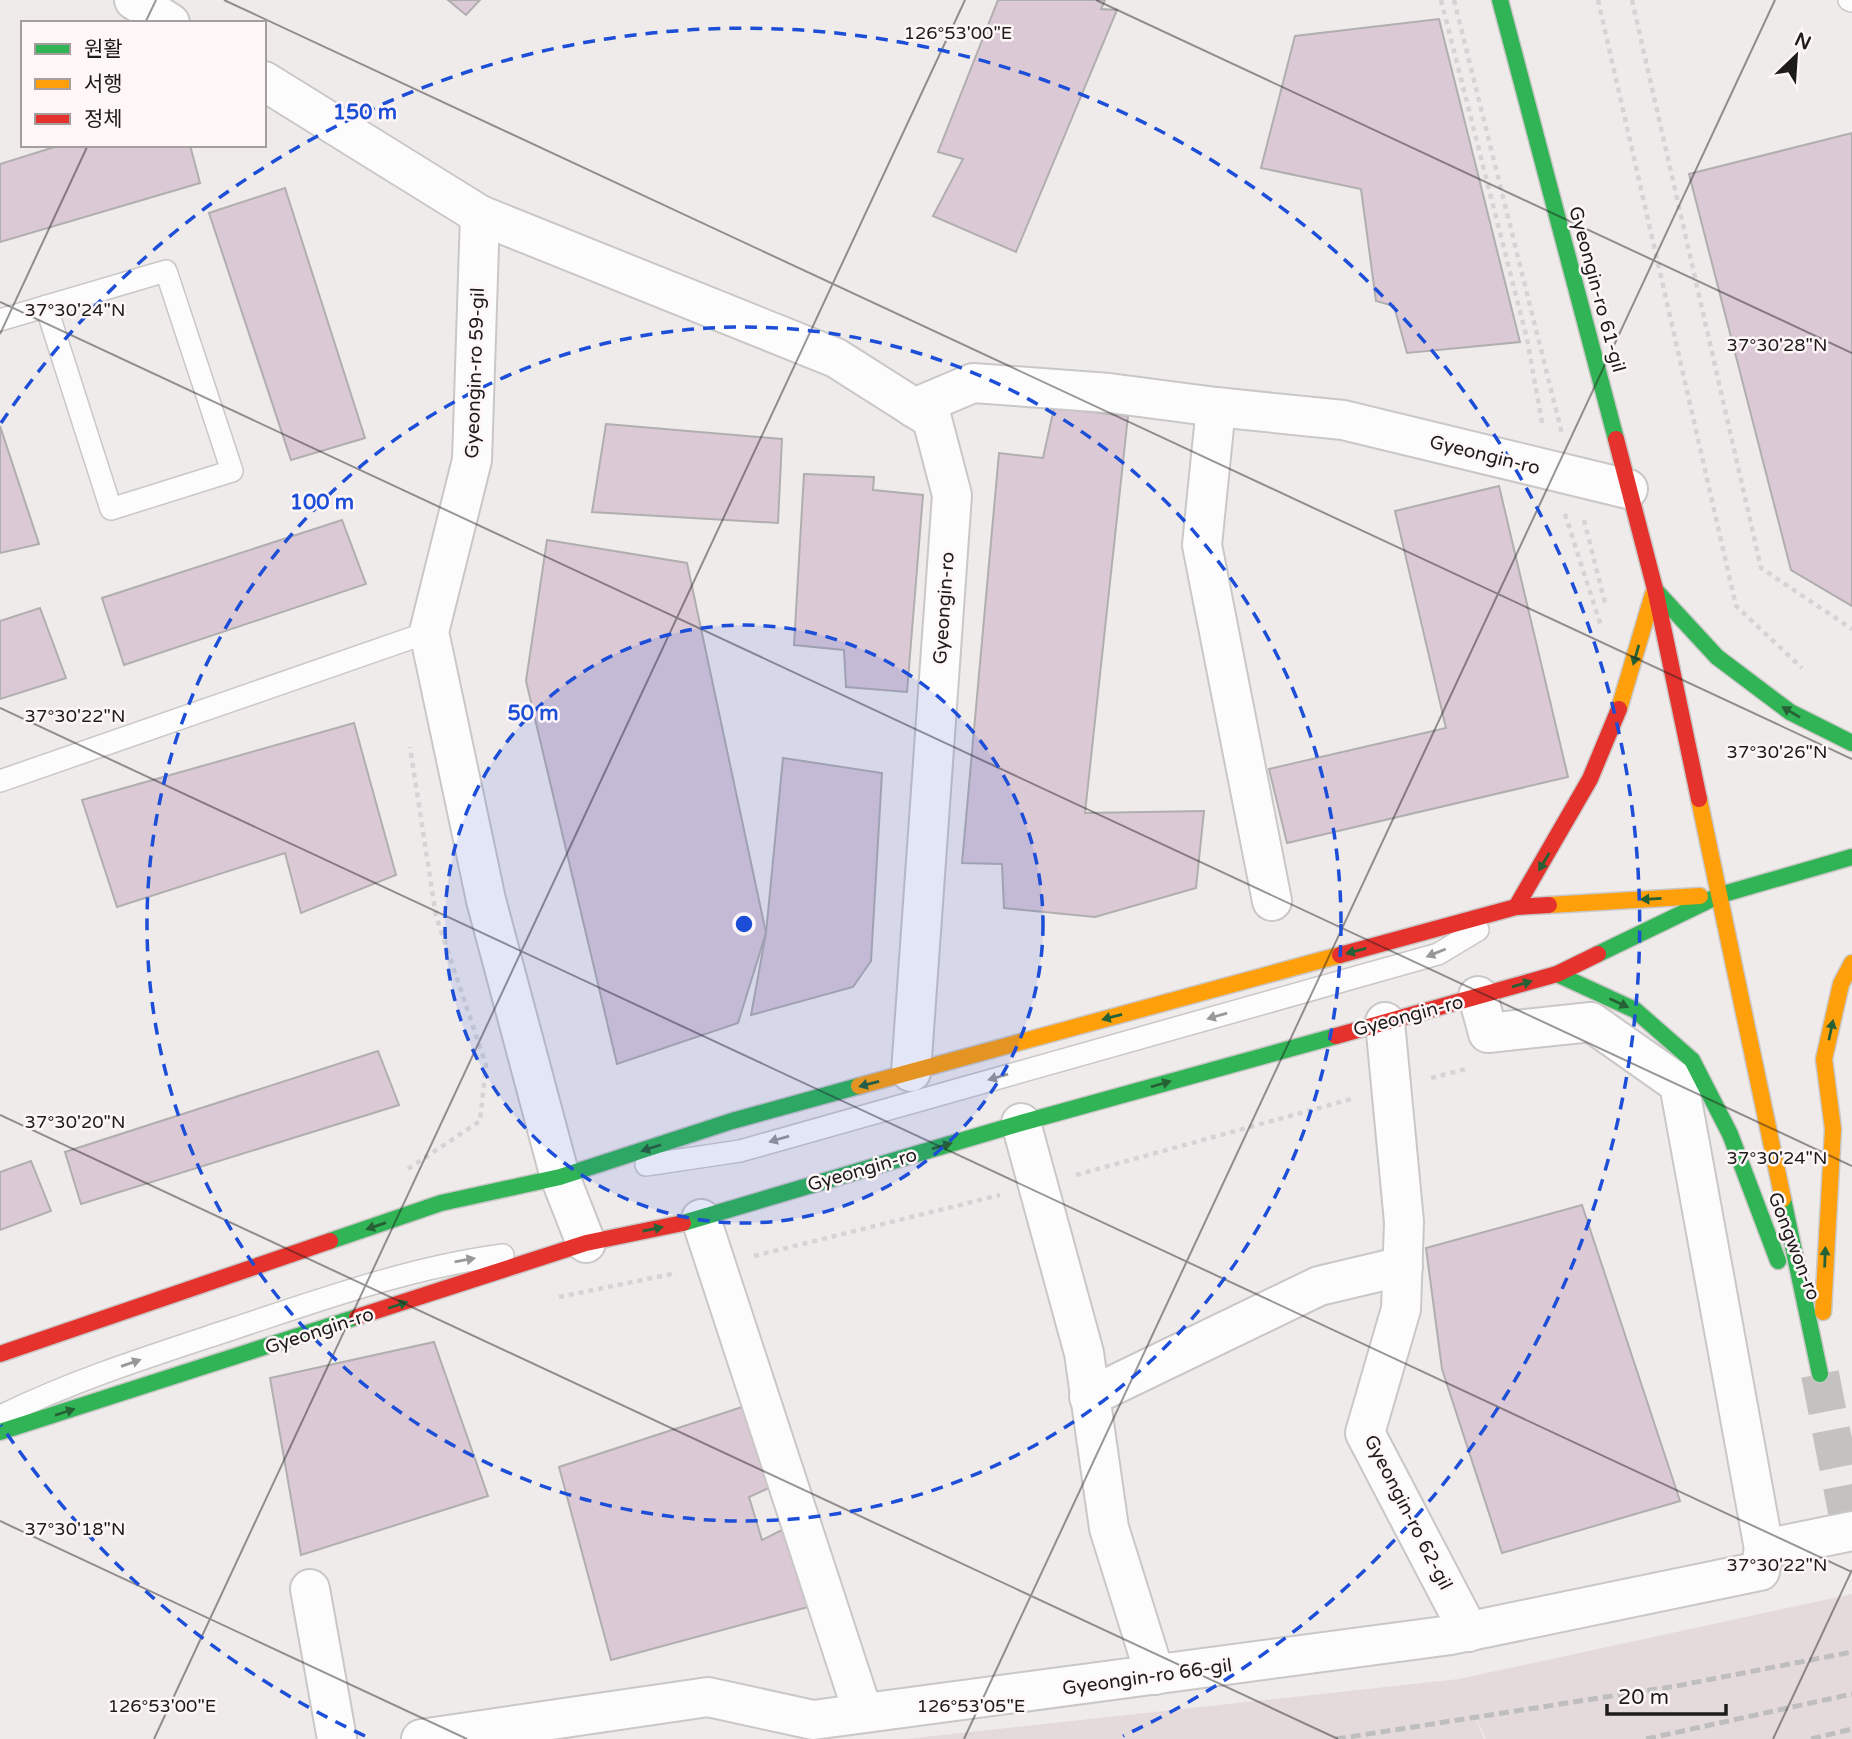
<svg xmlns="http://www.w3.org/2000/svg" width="1852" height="1739" font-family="'Varela Round','Noto Sans KR',sans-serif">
	<rect width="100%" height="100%" fill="#efebeb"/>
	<path fill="#e5dadb" d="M 1852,1594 L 1852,1739 L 1486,1739 L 1473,1712 L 1484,1739 L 906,1739 L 1459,1679 Z"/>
	<g fill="#dbcad6" stroke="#b1aeaf" stroke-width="2">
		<path d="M 448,0 L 480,0 L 466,15 Z"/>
		<path d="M 998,0 L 1105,0 L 1101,9 L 1117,10 L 1016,252 L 933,216 L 963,159 L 938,152 Z"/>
		<path d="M 1439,19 L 1520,342 L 1407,353 L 1394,306 L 1376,301 L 1361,189 L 1261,168 L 1295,36 Z"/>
		<path d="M 1852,133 L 1852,606 L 1791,570 L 1689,174 Z"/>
		<path d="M 61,145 L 190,145 L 200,183 L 0,242 L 0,164 Z"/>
		<path d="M 285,188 L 365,438 L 291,460 L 209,213 Z"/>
		<path d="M 1054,408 L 1128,416 L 1085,813 L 1204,811 L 1196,888 L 1095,917 L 1004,908 L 1002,864 L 962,863 L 999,453 L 1043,458 Z"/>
		<path d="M 606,424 L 782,439 L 778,523 L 592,512 Z"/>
		<path d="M 0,426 L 39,544 L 0,553 Z"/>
		<path d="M 804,474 L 874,477 L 873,490 L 923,495 L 907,692 L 846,687 L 844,650 L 794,645 Z"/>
		<path d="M 1499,486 L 1568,777 L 1287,843 L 1269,769 L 1446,728 L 1395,511 Z"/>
		<path d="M 342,520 L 366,584 L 124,665 L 102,598 Z"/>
		<path d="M 547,540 L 687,563 L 766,933 L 738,1023 L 617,1064 L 526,681 Z"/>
		<path d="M 40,608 L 66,678 L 0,699 L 0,621 Z"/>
		<path d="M 354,723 L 396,875 L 301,913 L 285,853 L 117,907 L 82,800 Z"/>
		<path d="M 783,758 L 882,773 L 871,961 L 853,987 L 751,1015 L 766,933 Z"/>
		<path d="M 378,1051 L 399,1105 L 81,1204 L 65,1152 Z"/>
		<path d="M 31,1161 L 51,1211 L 0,1230 L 0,1172 Z"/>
		<path d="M 1582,1205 L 1680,1501 L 1502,1553 L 1442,1369 L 1426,1248 Z"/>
		<path d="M 434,1342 L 488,1496 L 301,1555 L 270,1378 Z"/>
		<path d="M 745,1406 L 773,1486 L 749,1497 L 762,1540 L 782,1530 L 808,1607 L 611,1660 L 559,1467 Z"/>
	</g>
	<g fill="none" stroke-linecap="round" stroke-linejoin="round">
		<path stroke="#c5c1c1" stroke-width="38" stroke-dasharray="38 19" stroke-linecap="butt" d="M 1820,1374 L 1852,1537"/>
		<g stroke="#cac7c7" stroke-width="24">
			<g id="lane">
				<path d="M 1849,0 L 1852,1"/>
				<path d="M 0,320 L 166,271 L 232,471 L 111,509 L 46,306"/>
				<path d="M 0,781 L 429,632"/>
				<path d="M 646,1165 L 740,1151 L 1438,954 L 1478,930"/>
				<path d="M 5,1414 C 79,1378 157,1354 235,1328 C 323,1299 412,1267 503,1255"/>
			</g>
		</g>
		<g stroke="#cac7c7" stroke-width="42">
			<g id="street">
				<path d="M 134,0 L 170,23"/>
				<path d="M 264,81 L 480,215 L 472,460 L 429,632 L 486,900 L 560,1177 L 586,1243"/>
				<path d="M 480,215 L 836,358 L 932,419 L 952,495 L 911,1072"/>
				<path d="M 1216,407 L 1343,420 L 1628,489"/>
				<path d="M 914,408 L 973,383 L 1109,393 L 1216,407 L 1202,545 L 1272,901"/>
				<path d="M 1478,996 L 1488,1033 L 1591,1022 L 1679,1084 L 1764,1549"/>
				<path d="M 1385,1022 L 1404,1222 L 1401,1309 L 1365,1433 L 1469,1632"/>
				<path d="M 1021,1123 L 1084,1353 L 1109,1528 L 1155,1675"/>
				<path d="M 701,1219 L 863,1713"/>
				<path d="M 1089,1397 L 1319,1286 L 1403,1266"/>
				<path d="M 310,1589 L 337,1739"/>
				<path d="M 421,1739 L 708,1697 L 813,1720 L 1451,1635 L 1760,1571 L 1764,1549 L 1852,1531"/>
			</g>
		</g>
		<g stroke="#cac7c7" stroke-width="19">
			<g id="fast">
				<path d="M 1500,0 L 1616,439"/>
				<path d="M 1656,591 L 1717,657 L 1790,712 L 1852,743"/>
				<path d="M 1598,954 L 1720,895 L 1852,857"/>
				<path d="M 1557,974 L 1635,1010 L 1692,1060 L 1730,1134 L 1778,1261"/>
				<path d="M 1783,1199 L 1820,1374"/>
				<path d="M 683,1223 L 1021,1123 L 1336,1036"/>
				<path d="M 330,1241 L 441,1203 L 560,1177 L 732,1121 L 859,1086"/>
				<path d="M 0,1432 L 357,1317"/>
			</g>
		</g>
		<g stroke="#cac7c7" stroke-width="19">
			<g id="slow">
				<path d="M 1619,709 L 1653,594"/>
				<path d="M 1699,799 L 1783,1199"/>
				<path d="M 1549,905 L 1700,896"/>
				<path d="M 859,1086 L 1340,955"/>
				<path d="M 1823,1312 L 1833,1129 L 1824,1059 L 1841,984 L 1852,963"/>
			</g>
		</g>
		<g stroke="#cac7c7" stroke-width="19">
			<g id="jam">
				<path d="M 1616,439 L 1655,589 L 1699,799"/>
				<path d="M 1516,907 L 1590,779 L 1619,709"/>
				<path d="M 1340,955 L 1516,907 L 1549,905"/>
				<path d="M 1336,1036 L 1557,974 L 1598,954"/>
				<path d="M 357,1317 L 586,1243 L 683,1223"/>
				<path d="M 0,1354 L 330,1241"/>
			</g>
		</g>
		<g stroke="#d5d4d4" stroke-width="4.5" stroke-dasharray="5 5" stroke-linecap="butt">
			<path d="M 1441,0 L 1527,339 L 1543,428"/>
			<path d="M 1454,0 L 1562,434"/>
			<path d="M 1598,0 L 1736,606 L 1802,668"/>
			<path d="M 1632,0 L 1761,568 L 1852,629"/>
			<path d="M 1565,514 L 1601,626"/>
			<path d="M 1584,520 L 1606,607"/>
			<path d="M 1431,1078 L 1470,1068"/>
			<path d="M 408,1169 L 480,1121 L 486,1065 L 436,916 L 410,747"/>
			<path d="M 1076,1175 L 1355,1098"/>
			<path d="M 754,1256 L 1000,1195"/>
			<path d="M 559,1297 L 677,1273"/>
		</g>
		<use href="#lane" stroke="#fdfcfc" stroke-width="21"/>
		<use href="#street" stroke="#fdfcfc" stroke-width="38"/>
		<use href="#fast" stroke="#30b455" stroke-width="16"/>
		<use href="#slow" stroke="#ff9f0a" stroke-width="16"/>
		<use href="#jam" stroke="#e5322d" stroke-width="16"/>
		<g stroke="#bfbebe" stroke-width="5" stroke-dasharray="10 5" stroke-linecap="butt">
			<path d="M 1336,1739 L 1676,1686 L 1852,1652"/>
			<path d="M 1646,1739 L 1852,1694"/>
			<path d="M 1811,1739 L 1852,1729"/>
		</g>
	</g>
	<defs><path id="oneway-solid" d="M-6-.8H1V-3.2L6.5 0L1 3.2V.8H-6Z" transform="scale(1.75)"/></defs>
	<g fill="#266035">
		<use href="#oneway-solid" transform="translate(1636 655) rotate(106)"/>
		<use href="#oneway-solid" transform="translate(1791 712) rotate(-149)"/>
		<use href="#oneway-solid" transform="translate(1544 862) rotate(120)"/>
		<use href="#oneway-solid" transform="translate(1651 899) rotate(177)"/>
		<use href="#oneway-solid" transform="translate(1356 951) rotate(165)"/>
		<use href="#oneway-solid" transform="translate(1522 984) rotate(-16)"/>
		<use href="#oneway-solid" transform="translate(1619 1003) rotate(25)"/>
		<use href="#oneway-solid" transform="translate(1112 1017) rotate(165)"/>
		<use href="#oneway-solid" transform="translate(1831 1030) rotate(-78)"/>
		<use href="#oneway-solid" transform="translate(869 1084) rotate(165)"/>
		<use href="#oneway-solid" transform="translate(1161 1084) rotate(-16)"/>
		<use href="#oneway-solid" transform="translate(942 1146) rotate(-16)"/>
		<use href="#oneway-solid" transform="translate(651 1148) rotate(162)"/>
		<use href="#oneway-solid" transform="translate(376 1226) rotate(161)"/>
		<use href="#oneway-solid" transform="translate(653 1229) rotate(-12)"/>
		<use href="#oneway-solid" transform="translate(1825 1257) rotate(-88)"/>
		<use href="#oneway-solid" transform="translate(398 1305) rotate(-18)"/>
		<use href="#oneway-solid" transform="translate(65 1412) rotate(-18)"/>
	</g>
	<g fill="#999797">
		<use href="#oneway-solid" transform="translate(1436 953) rotate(158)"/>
		<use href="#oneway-solid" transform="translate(1217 1016) rotate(164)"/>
		<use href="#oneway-solid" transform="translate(998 1077) rotate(164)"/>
		<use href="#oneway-solid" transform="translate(779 1139) rotate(164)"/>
		<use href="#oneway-solid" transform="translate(465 1260) rotate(-10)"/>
		<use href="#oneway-solid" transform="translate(131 1363) rotate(-19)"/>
	</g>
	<path fill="none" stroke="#1e1b1b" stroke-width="2" stroke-opacity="0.45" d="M 224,0 L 1852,759M 1096,0 L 1852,353M 145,23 L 156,0M 0,302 L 1852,1166M 0,334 L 88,145M 0,708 L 1852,1572M 0,1115 L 1338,1739M 0,1521 L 467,1739M 154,1739 L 965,0M 964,1739 L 1775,0M 1773,1739 L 1852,1570"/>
	<circle cx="744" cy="924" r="299" fill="#1d4ed8" fill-opacity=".12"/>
	<g fill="none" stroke="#1d4ed8" stroke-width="3.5" stroke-dasharray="12 9">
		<circle cx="744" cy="924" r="299"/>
		<circle cx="744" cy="924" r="597"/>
		<path d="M365 1736A896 896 0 0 1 1 1425M1 423A896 896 0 1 1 1123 1736"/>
	</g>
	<g text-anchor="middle" stroke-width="5" stroke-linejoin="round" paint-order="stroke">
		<g font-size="19" fill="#1e1b1b" stroke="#fff6f7">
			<text transform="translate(1598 289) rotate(75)" y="7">Gyeongin-ro 61-gil</text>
			<text transform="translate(474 373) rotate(-88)" y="7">Gyeongin-ro 59-gil</text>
			<text transform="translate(1485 454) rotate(14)" y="7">Gyeongin-ro</text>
			<text transform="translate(943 608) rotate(-86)" y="7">Gyeongin-ro</text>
			<text transform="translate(1408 1015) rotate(-15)" y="7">Gyeongin-ro</text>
			<text transform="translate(862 1169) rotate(-16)" y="7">Gyeongin-ro</text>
			<text transform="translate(1795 1246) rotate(69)" y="7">Gongwon-ro</text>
			<text transform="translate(319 1330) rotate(-18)" y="7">Gyeongin-ro</text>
			<text transform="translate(1409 1512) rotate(63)" y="7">Gyeongin-ro 62-gil</text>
			<text transform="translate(1147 1676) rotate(-8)" y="7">Gyeongin-ro 66-gil</text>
		</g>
	</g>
	<g font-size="18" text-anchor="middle" fill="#1e1b1b" stroke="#fff6f7" stroke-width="5" stroke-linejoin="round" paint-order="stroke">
		<text x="958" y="39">126°53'00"E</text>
		<text x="75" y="316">37°30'24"N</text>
		<text x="1777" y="351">37°30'28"N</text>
		<text x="75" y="722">37°30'22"N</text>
		<text x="1777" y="758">37°30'26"N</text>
		<text x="75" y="1128">37°30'20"N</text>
		<text x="1777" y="1164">37°30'24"N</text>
		<text x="75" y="1535">37°30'18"N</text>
		<text x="1777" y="1571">37°30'22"N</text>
		<text x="162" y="1712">126°53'00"E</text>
		<text x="971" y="1712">126°53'05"E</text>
	</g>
	<circle cx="744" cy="924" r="10" fill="#1d4ed8" stroke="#fff6f7" stroke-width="3.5"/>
	<g font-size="21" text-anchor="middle" font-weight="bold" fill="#1d4ed8" stroke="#fff6f7" stroke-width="5" stroke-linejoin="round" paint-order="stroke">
		<text x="365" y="119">150 m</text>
		<text x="322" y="509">100 m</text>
		<text x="533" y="720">50 m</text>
	</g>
	<rect x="21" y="21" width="245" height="126" fill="#fff6f7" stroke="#a59e9f" stroke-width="2"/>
	<rect x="35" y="44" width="35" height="10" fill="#30b455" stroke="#a59e9f" stroke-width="2"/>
	<text x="84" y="56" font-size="21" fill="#1e1b1b">원활</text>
	<rect x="35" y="79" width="35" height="10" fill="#ff9f0a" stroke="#a59e9f" stroke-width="2"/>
	<text x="84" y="91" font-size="21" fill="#1e1b1b">서행</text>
	<rect x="35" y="114" width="35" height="10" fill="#e5322d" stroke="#a59e9f" stroke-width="2"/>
	<text x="84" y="126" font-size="21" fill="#1e1b1b">정체</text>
	<g transform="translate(1796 56) rotate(25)" stroke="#fff6f7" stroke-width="5" paint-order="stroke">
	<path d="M0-5L12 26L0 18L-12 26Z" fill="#1e1b1b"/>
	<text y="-10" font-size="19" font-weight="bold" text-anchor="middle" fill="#1e1b1b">N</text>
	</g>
	<path d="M1607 1704v10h119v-10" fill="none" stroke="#1e1b1b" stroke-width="3.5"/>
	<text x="1618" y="1704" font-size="21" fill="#1e1b1b" stroke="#fff6f7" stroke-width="5" paint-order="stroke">20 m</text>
</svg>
